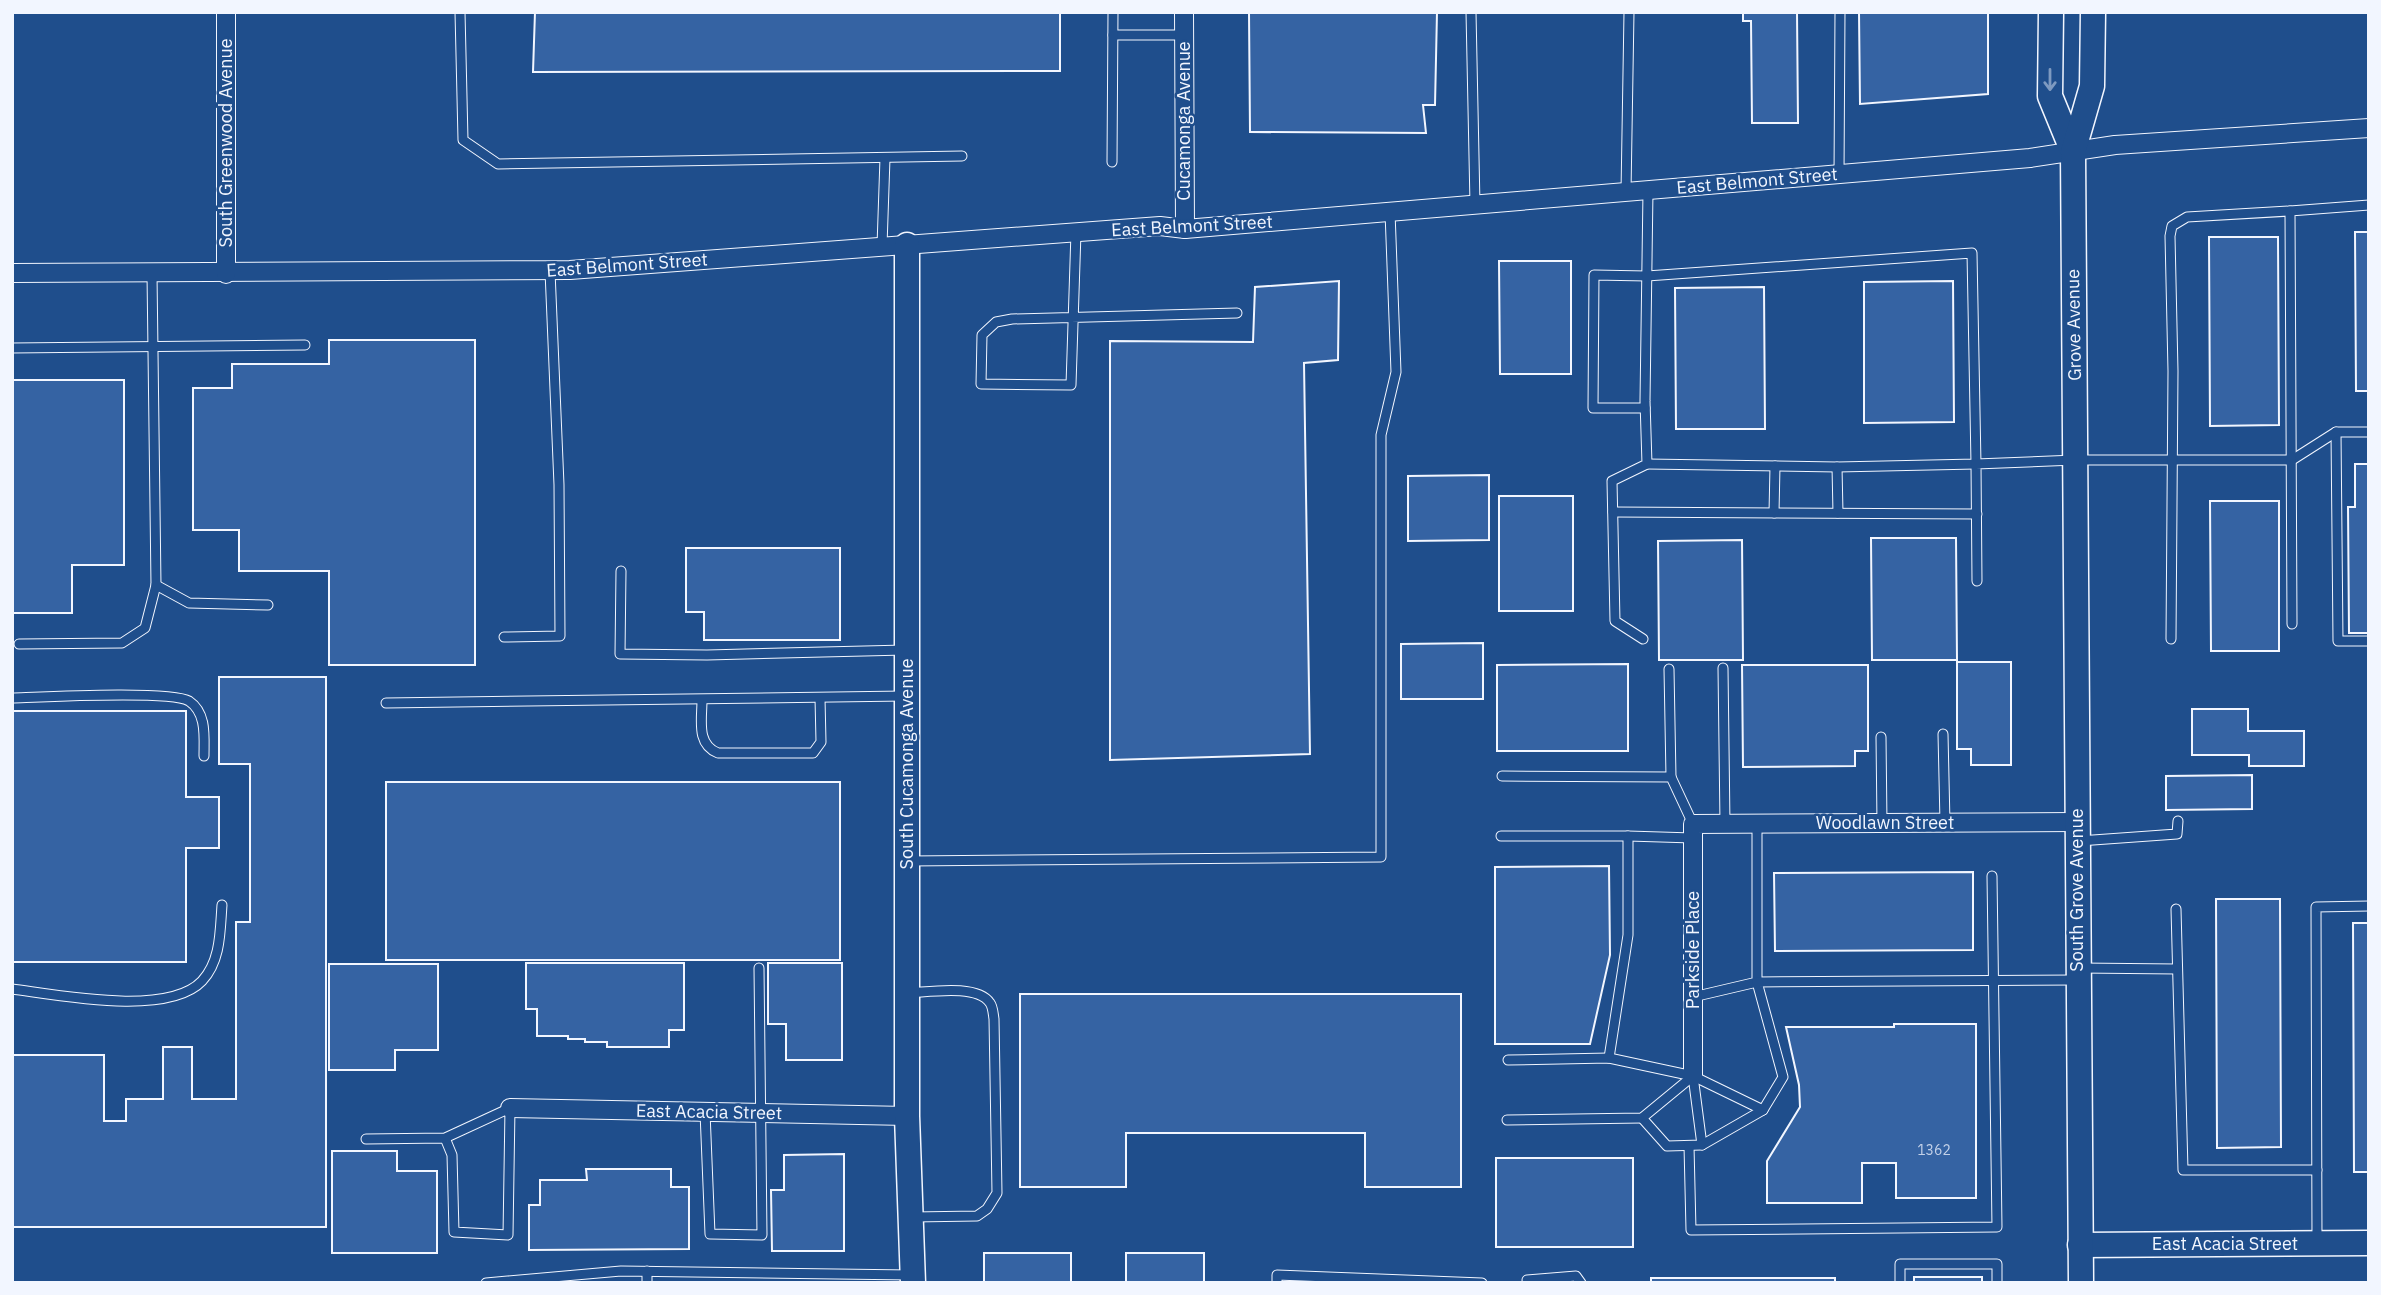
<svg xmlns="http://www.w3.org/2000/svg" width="2381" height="1295" font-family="'IBM Plex Sans',sans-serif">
	<rect width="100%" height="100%" fill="#1f4e8c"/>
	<g fill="#3563a3" stroke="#f2f6ff" stroke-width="2">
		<path d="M 535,12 L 1060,12 L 1060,71 L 533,72 Z"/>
		<path d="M 1249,12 L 1437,12 L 1435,105 L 1423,105 L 1426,133 L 1250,132 Z"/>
		<path d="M 1743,12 L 1797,12 L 1798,123 L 1752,123 L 1751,21 L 1743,21 Z"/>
		<path d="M 1859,12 L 1988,12 L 1988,94 L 1860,104 Z"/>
		<path d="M 2355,232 L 2369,232 L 2369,391 L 2356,391 Z"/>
		<path d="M 2209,237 L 2278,237 L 2279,425 L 2210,426 Z"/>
		<path d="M 1499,261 L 1571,261 L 1571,374 L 1500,374 Z"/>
		<path d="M 1339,281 L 1338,360 L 1304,363 L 1310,754 L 1110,760 L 1110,341 L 1253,342 L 1255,287 Z"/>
		<path d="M 1953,281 L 1954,422 L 1864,423 L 1864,282 Z"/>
		<path d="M 1764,287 L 1765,429 L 1676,429 L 1675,288 Z"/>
		<path d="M 329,340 L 475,340 L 475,665 L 329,665 L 329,571 L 239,571 L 239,530 L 193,530 L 193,388 L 232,388 L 232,364 L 329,364 Z"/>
		<path d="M 12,380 L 124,380 L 124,565 L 72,565 L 72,613 L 12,613 Z"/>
		<path d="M 2355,464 L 2369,464 L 2369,633 L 2349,633 L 2348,507 L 2355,507 Z"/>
		<path d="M 1489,475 L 1489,540 L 1408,541 L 1408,476 Z"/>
		<rect x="1499" y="496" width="74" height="115"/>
		<path d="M 2210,501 L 2279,501 L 2279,651 L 2211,651 Z"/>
		<path d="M 1871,538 L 1956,538 L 1957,660 L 1872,660 Z"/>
		<path d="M 1742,540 L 1743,660 L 1659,660 L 1658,541 Z"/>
		<path d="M 686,548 L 840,548 L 840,640 L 704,640 L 704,612 L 686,612 Z"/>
		<path d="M 1483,643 L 1483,699 L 1401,699 L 1401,644 Z"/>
		<path d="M 1957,662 L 2011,662 L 2011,765 L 1971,765 L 1971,749 L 1957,749 Z"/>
		<path d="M 1628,664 L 1628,751 L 1497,751 L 1497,665 Z"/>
		<path d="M 1742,665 L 1868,665 L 1868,751 L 1855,751 L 1855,766 L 1743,767 Z"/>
		<path d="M 219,677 L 326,677 L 326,1227 L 12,1227 L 12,1055 L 104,1055 L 104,1121 L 126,1121 L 126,1099 L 163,1099 L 163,1047 L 192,1047 L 192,1099 L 236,1099 L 236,922 L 250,922 L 250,764 L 219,764 Z"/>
		<path d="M 2192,709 L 2248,709 L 2248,731 L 2304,731 L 2304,766 L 2249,766 L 2249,755 L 2192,755 Z"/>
		<path d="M 12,711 L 186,711 L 186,797 L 219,797 L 219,848 L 186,848 L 186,962 L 12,962 Z"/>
		<path d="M 2252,775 L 2252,809 L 2166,810 L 2166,776 Z"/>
		<rect x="386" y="782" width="454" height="178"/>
		<path d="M 1609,866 L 1610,955 L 1590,1044 L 1495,1044 L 1495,867 Z"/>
		<path d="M 1973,872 L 1973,950 L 1775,951 L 1774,873 Z"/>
		<path d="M 2216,899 L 2280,899 L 2281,1147 L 2217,1148 Z"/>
		<path d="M 2353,923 L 2369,923 L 2369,1172 L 2354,1172 Z"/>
		<path d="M 526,963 L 684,963 L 684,1030 L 669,1030 L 669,1047 L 607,1047 L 607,1042 L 585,1042 L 585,1039 L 568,1039 L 568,1036 L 537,1036 L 537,1009 L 526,1009 Z"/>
		<path d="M 768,963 L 842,963 L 842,1060 L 786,1060 L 786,1024 L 768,1024 Z"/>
		<path d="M 329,964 L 438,964 L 438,1050 L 395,1050 L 395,1070 L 329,1070 Z"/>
		<path d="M 1020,994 L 1461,994 L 1461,1187 L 1365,1187 L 1365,1133 L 1126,1133 L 1126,1187 L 1020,1187 Z"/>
		<path d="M 1894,1024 L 1976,1024 L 1976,1198 L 1896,1198 L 1896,1163 L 1862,1163 L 1862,1203 L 1767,1203 L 1767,1161 L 1800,1107 L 1799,1085 L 1786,1027 L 1894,1027 Z"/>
		<path d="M 332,1151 L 397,1151 L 397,1171 L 437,1171 L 437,1253 L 332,1253 Z"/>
		<path d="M 844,1154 L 844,1251 L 772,1251 L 771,1190 L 784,1190 L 784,1155 Z"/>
		<rect x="1496" y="1158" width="137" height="89"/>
		<path d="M 586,1169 L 671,1169 L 671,1187 L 689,1187 L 689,1249 L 529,1250 L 529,1205 L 540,1205 L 540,1180 L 587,1180 Z"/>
		<rect x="984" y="1253" width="87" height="30"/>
		<rect x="1126" y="1253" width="78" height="30"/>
		<rect x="1914" y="1277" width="68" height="6"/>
		<rect x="1651" y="1278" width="184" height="5"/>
	</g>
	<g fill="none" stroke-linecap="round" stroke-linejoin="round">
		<g stroke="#f2f6ff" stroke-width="11">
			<g id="lane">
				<path d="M 460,12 L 463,140 L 498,164 L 962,156"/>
				<path d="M 1471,12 L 1475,205"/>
				<path d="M 1113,35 L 1184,35"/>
				<path d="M 1112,162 L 1113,12"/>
				<path d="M 1839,175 L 1840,12"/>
				<path d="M 1626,192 L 1629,12"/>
				<path d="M 1076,232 L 1071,385 L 981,384 L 982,335 L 996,322 L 1012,319 L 1237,313"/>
				<path d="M 882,246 L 885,158"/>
				<path d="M 12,348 L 305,345"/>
				<path d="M 1645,408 L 1593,408 L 1594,275 L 1647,276 L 1972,253 L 1976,464 L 1837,467 L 1647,464"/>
				<path d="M 2336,432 L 2338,641 L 2369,641"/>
				<path d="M 1837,467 L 1838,513"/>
				<path d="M 1613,512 L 1977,514"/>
				<path d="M 1774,513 L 1775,466"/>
				<path d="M 621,571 L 620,654 L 707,655 L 905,650"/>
				<path d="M 1977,581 L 1976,464 L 2075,460 L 2292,460 L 2336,432 L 2369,432"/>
				<path d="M 156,585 L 189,603 L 268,605"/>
				<path d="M 2292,624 L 2290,211 L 2369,205"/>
				<path d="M 504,637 L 560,636 L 559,485 L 550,271"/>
				<path d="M 1643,639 L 1615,621 L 1612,481 L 1647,464 L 1645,401 L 1648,191"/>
				<path d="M 2171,639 L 2173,371 L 2170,236 L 2172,226 L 2187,217 L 2290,211"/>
				<path d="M 19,644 L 122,643 L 145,628 L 156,585 L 152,274"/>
				<path d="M 1723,668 L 1725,824"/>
				<path d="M 1669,669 L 1671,777"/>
				<path d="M 12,698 C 41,697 171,690 189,701 C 207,713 204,737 204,756"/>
				<path d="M 702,700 C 702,720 696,744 718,753 L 813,753 L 821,742 L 820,698"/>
				<path d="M 386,703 L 905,696"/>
				<path d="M 1943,734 L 1945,823"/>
				<path d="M 1881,737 L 1882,823"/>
				<path d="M 1502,776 L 1671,777 L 1693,824"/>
				<path d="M 1501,836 L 1628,836 L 1628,935 L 1609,1058"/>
				<path d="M 1628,836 L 1693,838"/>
				<path d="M 2079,841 L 2177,834 L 2178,821"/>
				<path d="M 909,861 L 1381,857 L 1381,435 L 1396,372 L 1390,212"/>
				<path d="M 2176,909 L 2183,1170 L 2317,1170"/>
				<path d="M 2080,968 L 2177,969"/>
				<path d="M 12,989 C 58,995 168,1017 202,981 C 221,961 220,931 222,905"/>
				<path d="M 909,993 C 930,992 977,984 990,1003 C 993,1007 993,1013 994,1019 L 997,1193 L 987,1209 L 977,1216 L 913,1217"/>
				<path d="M 1693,997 L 1757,982 L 1757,824"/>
				<path d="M 1508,1060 L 1609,1058 L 1693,1076 L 1763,1110"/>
				<path d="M 1693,1076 L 1702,1145"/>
				<path d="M 705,1112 L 710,1234 L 762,1235 L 759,968"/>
				<path d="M 1642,1118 L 1667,1146 L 1702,1145 L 1763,1110 L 1783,1077 L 1757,982 L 2076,980"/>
				<path d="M 1507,1120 L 1642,1118 L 1693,1076"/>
				<path d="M 366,1139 L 445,1138 L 452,1155 L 454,1232 L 508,1235 L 510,1108 L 445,1138"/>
				<path d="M 1689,1146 L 1691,1230 L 1997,1227 L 1992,876"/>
				<path d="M 2317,1241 L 2316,907 L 2369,906"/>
				<path d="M 647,1271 L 647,1283"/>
				<path d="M 1527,1280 L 1576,1276 L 1581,1283"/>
				<path d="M 486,1283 L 621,1271 L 911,1275"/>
				<path d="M 1277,1283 L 1277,1275 L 1482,1283"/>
				<path d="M 1900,1283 L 1900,1264 L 1997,1264 L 1997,1283"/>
			</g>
		</g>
		<g stroke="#f2f6ff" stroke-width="20">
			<g id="street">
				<path d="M 1184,12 L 1185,229"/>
				<path d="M 12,273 L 570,270 L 1160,226 L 1185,229 L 2030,158 L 2115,145 L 2369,128"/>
				<path d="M 226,274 L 226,12"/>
				<path d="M 1693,1076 L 1693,824 L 2077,822"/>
				<path d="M 510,1108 L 907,1116"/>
			</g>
		</g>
		<g stroke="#f2f6ff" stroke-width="27">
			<g id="secondary">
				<path d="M 2051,12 L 2050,96 L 2073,152"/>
				<path d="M 907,245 L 907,1116 L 913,1283"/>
				<path d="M 2080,1245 L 2369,1243"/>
				<path d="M 2081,1283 L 2073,152 L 2092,86 L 2093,12"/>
			</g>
		</g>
		<use href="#lane" stroke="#1f4e8c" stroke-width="9"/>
		<use href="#street" stroke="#1f4e8c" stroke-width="18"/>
		<use href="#secondary" stroke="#1f4e8c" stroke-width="24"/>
	</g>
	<defs><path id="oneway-shaft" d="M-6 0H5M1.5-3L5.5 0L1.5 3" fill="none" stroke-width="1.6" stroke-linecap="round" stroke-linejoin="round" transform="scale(1.75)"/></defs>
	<use stroke="#7e9ac0" href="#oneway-shaft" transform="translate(2050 80) rotate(90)"/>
	<g text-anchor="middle" stroke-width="5" stroke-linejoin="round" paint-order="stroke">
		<g font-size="14" fill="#c3d1e8">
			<text x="1934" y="1155">1362</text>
		</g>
		<g font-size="18" fill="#f2f6ff" stroke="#1f4e8c">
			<text transform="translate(1184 121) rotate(-90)" y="6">Cucamonga Avenue</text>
			<text transform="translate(226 143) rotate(-90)" y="6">South Greenwood Avenue</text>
			<text transform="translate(1757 181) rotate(-5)" y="6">East Belmont Street</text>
			<text transform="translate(1192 226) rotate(-3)" y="6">East Belmont Street</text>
			<text transform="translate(627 265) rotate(-4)" y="6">East Belmont Street</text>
			<text transform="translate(2074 325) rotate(-91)" y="6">Grove Avenue</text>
			<text transform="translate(907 764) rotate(-90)" y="6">South Cucamonga Avenue</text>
			<text x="1885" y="829">Woodlawn Street</text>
			<text transform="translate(2077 890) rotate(-90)" y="6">South Grove Avenue</text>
			<text transform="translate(1693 950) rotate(-90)" y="6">Parkside Place</text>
			<text transform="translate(709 1112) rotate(1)" y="6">East Acacia Street</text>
			<text x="2225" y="1250">East Acacia Street</text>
		</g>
	</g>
	<rect width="2381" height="1295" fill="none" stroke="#f2f6ff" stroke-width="28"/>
</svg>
